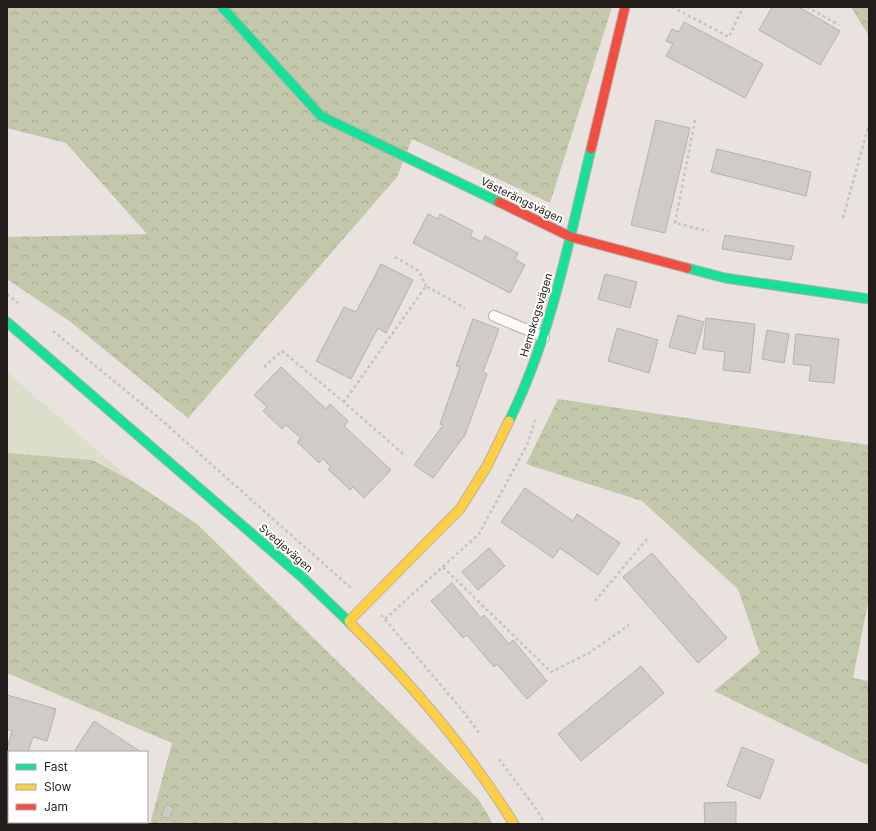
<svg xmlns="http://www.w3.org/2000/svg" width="876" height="831" font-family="Inter,sans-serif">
	<defs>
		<pattern id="forest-crowns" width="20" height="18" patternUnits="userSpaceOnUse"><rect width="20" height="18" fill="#c2c8a9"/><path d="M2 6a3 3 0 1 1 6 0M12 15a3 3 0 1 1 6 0" fill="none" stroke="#a6ab91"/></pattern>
	</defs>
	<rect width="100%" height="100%" fill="#e9e2de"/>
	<path fill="#dbdec9" d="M 7,372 L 132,481 L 92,460 L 7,453 Z"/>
	<g fill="url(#forest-crowns)">
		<path d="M 7,7 L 612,7 L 550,203 L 412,139 L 397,177 L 188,418 L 72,323 L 7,279 L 7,237 L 147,234 L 66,143 L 7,128 Z"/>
		<path d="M 851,7 L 869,7 L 869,36 Z"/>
		<path d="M 558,399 L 869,445 L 869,598 L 853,678 L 869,681 L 869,766 L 714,691 L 760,653 L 738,589 L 642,501 L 526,464 Z"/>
		<path d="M 7,453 L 92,460 L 132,481 L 197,524 L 479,800 L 493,824 L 150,824 L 172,743 L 7,673 Z"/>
	</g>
	<g fill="#d0cbc7" stroke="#b6b1ae">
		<path d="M 772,7 L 799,7 L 840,31 L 820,65 L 759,30 Z"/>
		<path d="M 684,22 L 763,64 L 745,98 L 666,56 L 673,44 L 666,41 L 672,29 L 679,32 Z"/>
		<path d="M 656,120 L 690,128 L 665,233 L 631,225 Z"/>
		<path d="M 717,149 L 811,172 L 806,196 L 711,172 Z"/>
		<path d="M 428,214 L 438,219 L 440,214 L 473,231 L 470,236 L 482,242 L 485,236 L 518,253 L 515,259 L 525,265 L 510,293 L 413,243 Z"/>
		<path d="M 725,235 L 794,246 L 791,260 L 722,249 Z"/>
		<path d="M 381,264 L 413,280 L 386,333 L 378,328 L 351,379 L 316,361 L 344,307 L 356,312 Z"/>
		<path d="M 605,274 L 637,282 L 630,308 L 598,299 Z"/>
		<path d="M 678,315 L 704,322 L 695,354 L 669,347 Z"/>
		<path d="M 706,318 L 755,324 L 750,373 L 723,370 L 725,352 L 703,349 Z"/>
		<path d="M 473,319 L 499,329 L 483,372 L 487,374 L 465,435 L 433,478 L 414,465 L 443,425 L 440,424 L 460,367 L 456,366 Z"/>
		<path d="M 617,328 L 658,340 L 649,373 L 608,361 Z"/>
		<path d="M 767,330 L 789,334 L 784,363 L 762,359 Z"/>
		<path d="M 796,334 L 839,339 L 834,383 L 809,381 L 811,366 L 793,364 Z"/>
		<path d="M 281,367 L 326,409 L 330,404 L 348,421 L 344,426 L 391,470 L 364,498 L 353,487 L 350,490 L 328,469 L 331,467 L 323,459 L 319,463 L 297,442 L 301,438 L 286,425 L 282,429 L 263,411 L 267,407 L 254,395 Z"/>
		<path d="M 525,488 L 573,521 L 577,514 L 620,543 L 598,575 L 560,548 L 553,558 L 501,522 Z"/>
		<path d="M 489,548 L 505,566 L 478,590 L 462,572 Z"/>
		<path d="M 652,553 L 727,638 L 698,663 L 623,577 Z"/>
		<path d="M 452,583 L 481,618 L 484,615 L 509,644 L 513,640 L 547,681 L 527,699 L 497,664 L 494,667 L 467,635 L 463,638 L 431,601 Z"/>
		<path d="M 641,666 L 664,693 L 581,761 L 558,734 Z"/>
		<path d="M 7,695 L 56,709 L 47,741 L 33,737 L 28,752 L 9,752 L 9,761 L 7,760 L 7,749 L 12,731 L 7,729 Z"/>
		<path d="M 94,721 L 141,752 L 78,752 L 75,750 Z"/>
		<path d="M 742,747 L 774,760 L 760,799 L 727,786 Z"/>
		<path d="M 736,802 L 736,824 L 705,824 L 704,803 Z"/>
		<path d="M 167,804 L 174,808 L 169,819 L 161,815 Z"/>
	</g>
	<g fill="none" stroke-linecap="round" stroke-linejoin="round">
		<g stroke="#b6b0ad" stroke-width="12">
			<path id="lane" d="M 494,316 L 544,337"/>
		</g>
		<g stroke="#b6b0ad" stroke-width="23">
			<g id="street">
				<path d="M 7,791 L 9,791"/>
				<path d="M 90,822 L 95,824"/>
			</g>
		</g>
		<g stroke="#b6b0ad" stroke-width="11">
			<g id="fast">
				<path d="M 222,7 L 321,116 L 499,202"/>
				<path d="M 687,268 L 725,278 L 869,299"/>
				<path d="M 7,322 L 303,578 L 351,624"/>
				<path d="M 509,421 C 551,336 569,241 591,149"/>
			</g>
		</g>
		<g stroke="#b6b0ad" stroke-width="11">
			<g id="slow">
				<path d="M 349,621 L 460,509 L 487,466 L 509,421"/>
				<path d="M 351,624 C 413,685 468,750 514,824"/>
			</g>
		</g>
		<g stroke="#b6b0ad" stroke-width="11">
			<g id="jam">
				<path d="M 591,149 L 625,7"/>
				<path d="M 499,202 L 571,237 L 687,268"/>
			</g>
		</g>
		<g stroke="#c6c3c1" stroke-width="2.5" stroke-dasharray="3 3" stroke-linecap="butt">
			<path d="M 672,7 L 729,37 L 743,7"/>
			<path d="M 807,7 L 839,25"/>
			<path d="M 297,58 L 316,40 L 320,28 L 335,7"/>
			<path d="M 695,120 L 675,223 L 708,231"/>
			<path d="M 843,218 L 869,124"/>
			<path d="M 395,257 L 419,271 L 426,286"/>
			<path d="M 7,294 L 18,303"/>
			<path d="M 53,331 L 159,418 L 351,588"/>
			<path d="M 264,367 L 282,351 L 344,402"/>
			<path d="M 403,454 L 344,402 L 426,286 L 465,308"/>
			<path d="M 443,567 L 551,672 L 589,653 L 629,625"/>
			<path d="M 595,601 L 647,539"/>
			<path d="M 381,615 L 463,711 L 479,733"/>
			<path d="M 385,619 L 479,534 L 528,443 L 535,420"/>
			<path d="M 499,759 L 536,809 L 545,824"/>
		</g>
		<use href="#lane" stroke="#fcfbfa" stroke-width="10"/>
		<use href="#street" stroke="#fcfbfa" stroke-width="21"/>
		<use href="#fast" stroke="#16e098" stroke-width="9"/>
		<use href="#slow" stroke="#ffcf43" stroke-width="9"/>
		<use href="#jam" stroke="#f24e42" stroke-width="9"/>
	</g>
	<g text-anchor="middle" stroke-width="4" stroke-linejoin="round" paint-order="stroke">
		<g font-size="11" fill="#221d1a" stroke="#fff">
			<text transform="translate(522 200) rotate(26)" y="4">Västerängsvägen</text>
			<text transform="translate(536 315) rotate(-73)" y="4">Hemskogsvägen</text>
			<text transform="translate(286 548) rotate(41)" y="4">Svedjevägen</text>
		</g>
	</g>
	<rect width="876" height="831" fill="none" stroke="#221d1a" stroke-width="16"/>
	<rect x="8" y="751" width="140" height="72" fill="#ffffff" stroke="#a7a5a3"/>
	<rect x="16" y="764" width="20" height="6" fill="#16e098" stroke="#a7a5a3"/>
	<text x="44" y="771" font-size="12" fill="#221d1a">Fast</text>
	<rect x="16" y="784" width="20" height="6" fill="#ffcf43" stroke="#a7a5a3"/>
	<text x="44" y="791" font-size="12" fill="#221d1a">Slow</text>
	<rect x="16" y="804" width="20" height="6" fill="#f24e42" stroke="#a7a5a3"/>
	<text x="44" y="811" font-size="12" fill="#221d1a">Jam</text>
</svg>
